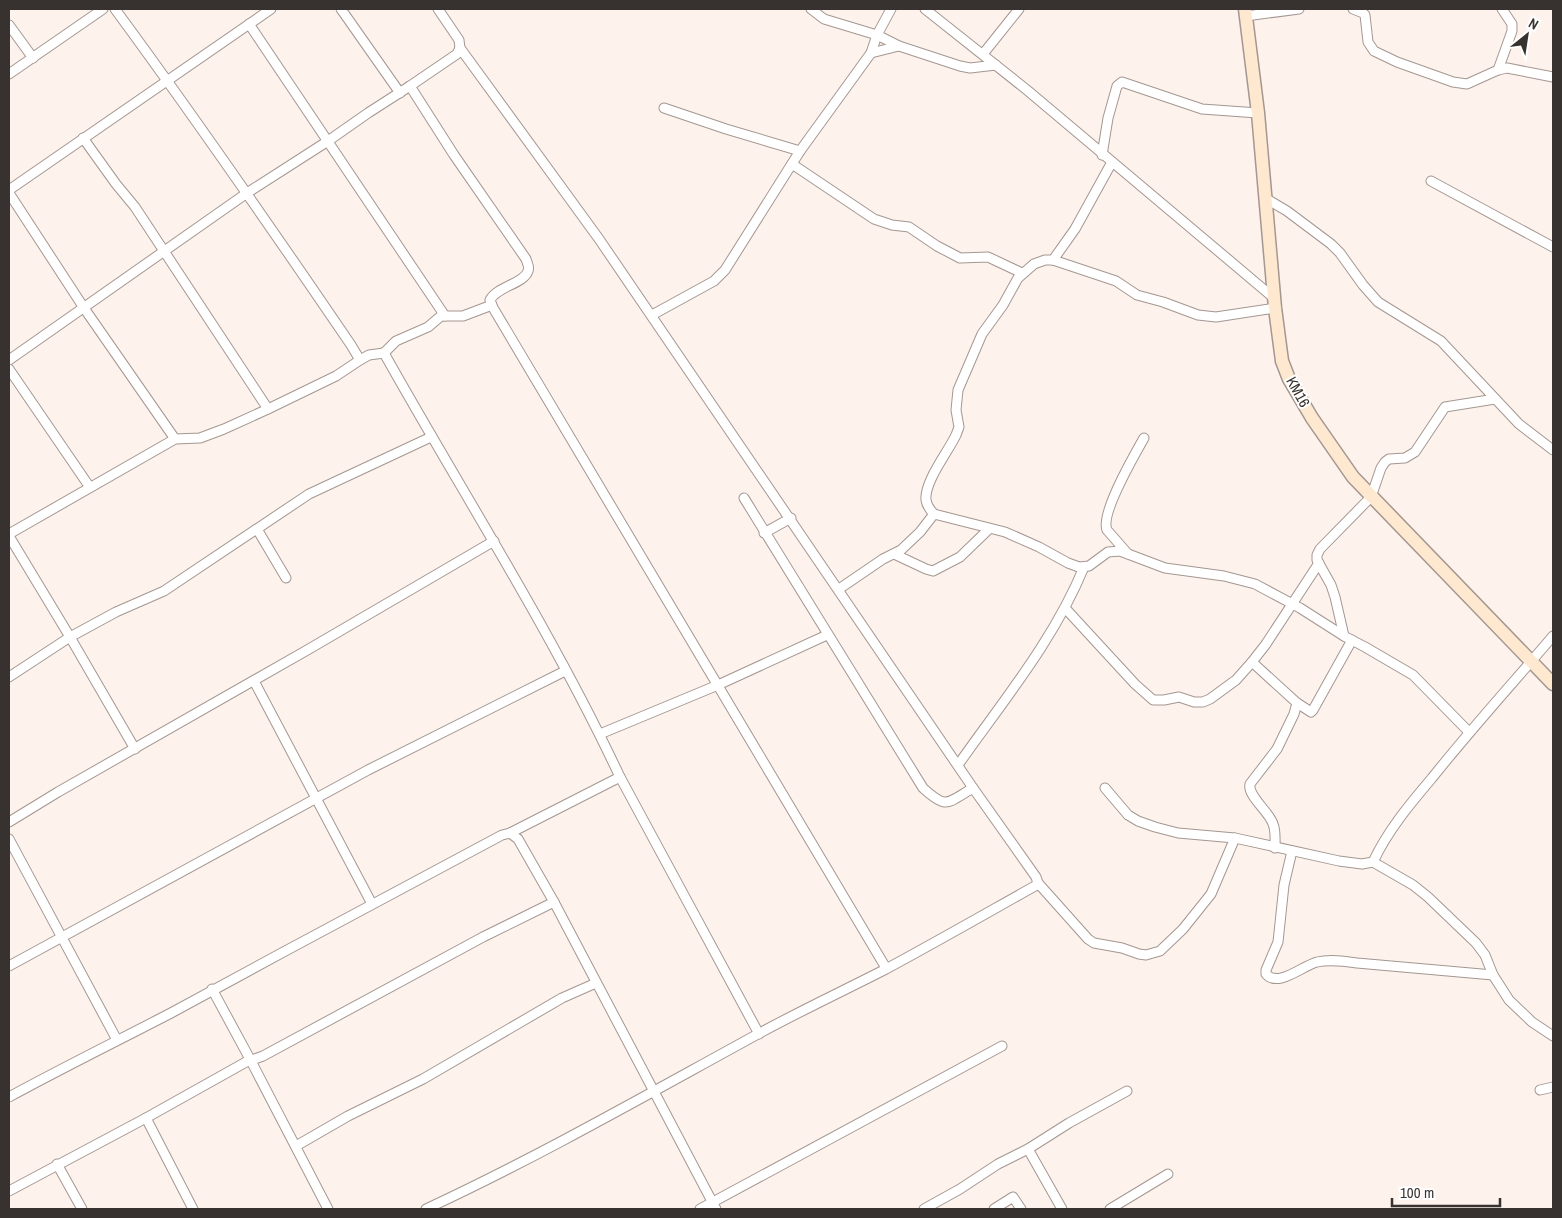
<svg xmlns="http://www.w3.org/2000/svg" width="1562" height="1218" font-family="'Archivo Narrow',sans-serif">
	<rect width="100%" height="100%" fill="#fef2ed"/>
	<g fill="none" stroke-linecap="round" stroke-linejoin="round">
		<g stroke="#a49791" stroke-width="11">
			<g id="street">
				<path d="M 115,9 C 196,119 274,232 351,345 L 360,360 L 369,355 L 384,353 C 463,494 551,630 620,777 L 759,1034"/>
				<path d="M 341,9 L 400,93"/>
				<path d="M 438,9 L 459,40 L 460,48 L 599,239 L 973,788 L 1036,877 L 1038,883 L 1088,939 L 1094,943 L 1122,948 L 1139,954 L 1146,955 L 1160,951 L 1183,929 L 1211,894 L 1235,838"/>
				<path d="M 811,9 L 824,19 L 877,35 L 899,46 L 960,66 L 970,68 L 996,65"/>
				<path d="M 925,9 L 1027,90 L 1274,298"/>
				<path d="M 1353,9 L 1363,13 L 1365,15 L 1368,42 L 1374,51 L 1397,62 L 1453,82 L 1467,84 L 1498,70 L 1507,68 L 1553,77"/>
				<path d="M 1246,16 L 1299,9"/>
				<path d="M 249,24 L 445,316"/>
				<path d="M 9,25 L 33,58"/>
				<path d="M 871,53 L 899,46"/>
				<path d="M 983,54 L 1019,9"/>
				<path d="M 1498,70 L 1512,31 L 1512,24 L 1502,9"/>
				<path d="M 9,74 L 103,9"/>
				<path d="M 410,86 L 454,155 L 526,259 C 527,263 530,267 528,271 C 524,284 497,286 490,300 L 492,306 L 886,968"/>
				<path d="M 664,108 L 726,129 L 800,151"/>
				<path d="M 83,138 L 116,184 L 135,207 L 268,409"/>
				<path d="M 1102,155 L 1108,118 L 1117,86 L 1122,82 L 1202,109 L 1258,113"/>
				<path d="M 792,164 L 874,219 L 892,225 L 909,227 L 937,246 L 960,258 L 988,257 L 1022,273"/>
				<path d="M 1431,181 L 1553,247"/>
				<path d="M 9,190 L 271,9"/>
				<path d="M 9,193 L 84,308 L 175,439"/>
				<path d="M 1265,198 L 1287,211 L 1331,244 L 1340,253 L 1363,285 L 1378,302 L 1441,341 L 1519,424 L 1553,450"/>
				<path d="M 1053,260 L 1075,229 L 1112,162"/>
				<path d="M 1275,308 L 1216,317 L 1198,315 L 1163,302 L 1137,295 L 1116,281 L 1053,260 L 1045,260 L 1034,264 L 1018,278 L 1003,305 L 982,334 L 958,390 L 956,410 L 959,427 L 956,435 C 948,452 924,482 926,500 C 927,506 930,510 934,514 L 1005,532 L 1039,547 L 1068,563 L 1079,567 L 1089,566 L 1108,552 L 1120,551 L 1165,568 L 1224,576 L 1255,584 L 1300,608 L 1344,636 L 1365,647 L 1413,675 L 1469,732"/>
				<path d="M 652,315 L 714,281 L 725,270 L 800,151 L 871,53 L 877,35 L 891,9"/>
				<path d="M 384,353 L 396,341 L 428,327 L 441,316 L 463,316 L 492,305"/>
				<path d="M 9,360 L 247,193 L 328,141 L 368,113 L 410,86 L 457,54 L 460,48"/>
				<path d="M 9,369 L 89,486"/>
				<path d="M 744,498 L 923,788 C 947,810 947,803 973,788"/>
				<path d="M 257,529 L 286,578"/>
				<path d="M 764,533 L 791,518"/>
				<path d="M 9,534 L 175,439 L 200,438 L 224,429 L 268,409 L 336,376 L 360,360"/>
				<path d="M 9,536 L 70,637 L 135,749"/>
				<path d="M 894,554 L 926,569 L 933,571 L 960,557 L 989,529"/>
				<path d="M 1128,554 L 1107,530 C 1100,514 1135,454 1144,438"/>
				<path d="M 839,589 L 883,559 L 901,550 L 920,532 L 934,514"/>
				<path d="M 1065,608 L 1135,684 L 1153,700 L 1164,700 L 1179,697 L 1194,702 L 1203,702 L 1210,699 L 1236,680 L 1252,662 L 1266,644 L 1319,563"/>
				<path d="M 1344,636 L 1335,597 L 1331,585 L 1317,560 L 1317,555 L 1320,549 L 1371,497 L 1381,468 L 1385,462 L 1389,459 L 1405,458 L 1415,452 L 1445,407 L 1495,399"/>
				<path d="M 1252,662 L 1297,703 L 1294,714 L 1277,749 L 1250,784 C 1247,796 1269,811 1273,824 C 1276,831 1275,840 1275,848"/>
				<path d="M 9,677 L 70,637 L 116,612 L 164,591 L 309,494 L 431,437"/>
				<path d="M 254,681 L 372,904"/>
				<path d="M 1297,703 L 1311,712 L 1313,710 L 1352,640"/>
				<path d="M 600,734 L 718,685 L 827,635"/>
				<path d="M 958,765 C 1003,701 1054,640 1084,567"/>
				<path d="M 1105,788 L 1128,815 L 1138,821 L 1155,827 L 1178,833 L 1235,838 L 1339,861 L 1362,864 L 1373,862 C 1388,830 1410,804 1432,778 C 1471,729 1513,683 1553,636"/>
				<path d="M 9,822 L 58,792 L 309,649 L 494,541"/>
				<path d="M 510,833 L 518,839 L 554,902 L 716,1209"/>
				<path d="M 9,839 L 117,1040"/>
				<path d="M 1292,851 L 1284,885 L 1278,942 L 1266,970 L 1266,974 C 1278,988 1302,966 1317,962 C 1330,959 1344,961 1357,963 L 1493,975"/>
				<path d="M 1373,862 L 1413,885 L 1428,897 L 1476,943 L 1485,955 L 1493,975 L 1509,1000 L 1532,1022 L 1553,1036"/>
				<path d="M 9,966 L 368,770 L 565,671"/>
				<path d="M 212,989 L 251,1061 L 328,1209"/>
				<path d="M 1540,1090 L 1553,1087"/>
				<path d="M 9,1097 C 62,1068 117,1041 171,1013 C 281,953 391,894 502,835 L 510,833 L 620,777"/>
				<path d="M 146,1118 L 193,1209"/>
				<path d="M 296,1146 L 348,1116 L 423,1079 L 562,998 L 596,983"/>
				<path d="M 1028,1149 L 1062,1209"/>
				<path d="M 57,1164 L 82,1209"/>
				<path d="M 9,1191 L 146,1118 L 246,1062 L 263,1056 L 483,937 L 554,902"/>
				<path d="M 426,1209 C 540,1156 648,1094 758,1034 C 800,1011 843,991 886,969 C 936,942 985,914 1035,886 L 1038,883"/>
				<path d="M 700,1209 L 1002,1046"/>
				<path d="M 924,1209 L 960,1189 L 998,1164 L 1028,1149 L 1069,1123 L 1127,1091"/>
				<path d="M 994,1209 L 1013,1197 L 1021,1209"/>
				<path d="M 1110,1209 L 1168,1174"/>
			</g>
		</g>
		<g stroke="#a49791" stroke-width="15">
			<path id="secondary" d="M 1245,9 L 1258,113 L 1275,308 L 1282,361 L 1289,379 L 1312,418 L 1353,477 L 1553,684"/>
		</g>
		<use href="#street" stroke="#fff" stroke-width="9"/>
		<use href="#secondary" stroke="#fee9d0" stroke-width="12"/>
	</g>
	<g text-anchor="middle" stroke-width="4" stroke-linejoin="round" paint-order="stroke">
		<g font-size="15" fill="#37322f" stroke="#fff">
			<text transform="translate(1298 392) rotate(61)" y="5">KM16</text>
		</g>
	</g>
	<rect width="1562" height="1218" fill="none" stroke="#37322f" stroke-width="20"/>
	<g transform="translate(1527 35) rotate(30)" stroke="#ffffff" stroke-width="4" paint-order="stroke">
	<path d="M0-4L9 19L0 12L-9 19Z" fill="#37322f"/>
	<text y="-8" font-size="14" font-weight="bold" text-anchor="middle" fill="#37322f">N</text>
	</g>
	<path d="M1392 1198v8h108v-8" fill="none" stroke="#37322f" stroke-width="2.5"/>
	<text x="1400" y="1198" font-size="15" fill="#37322f" stroke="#ffffff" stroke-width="4" paint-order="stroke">100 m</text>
</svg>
